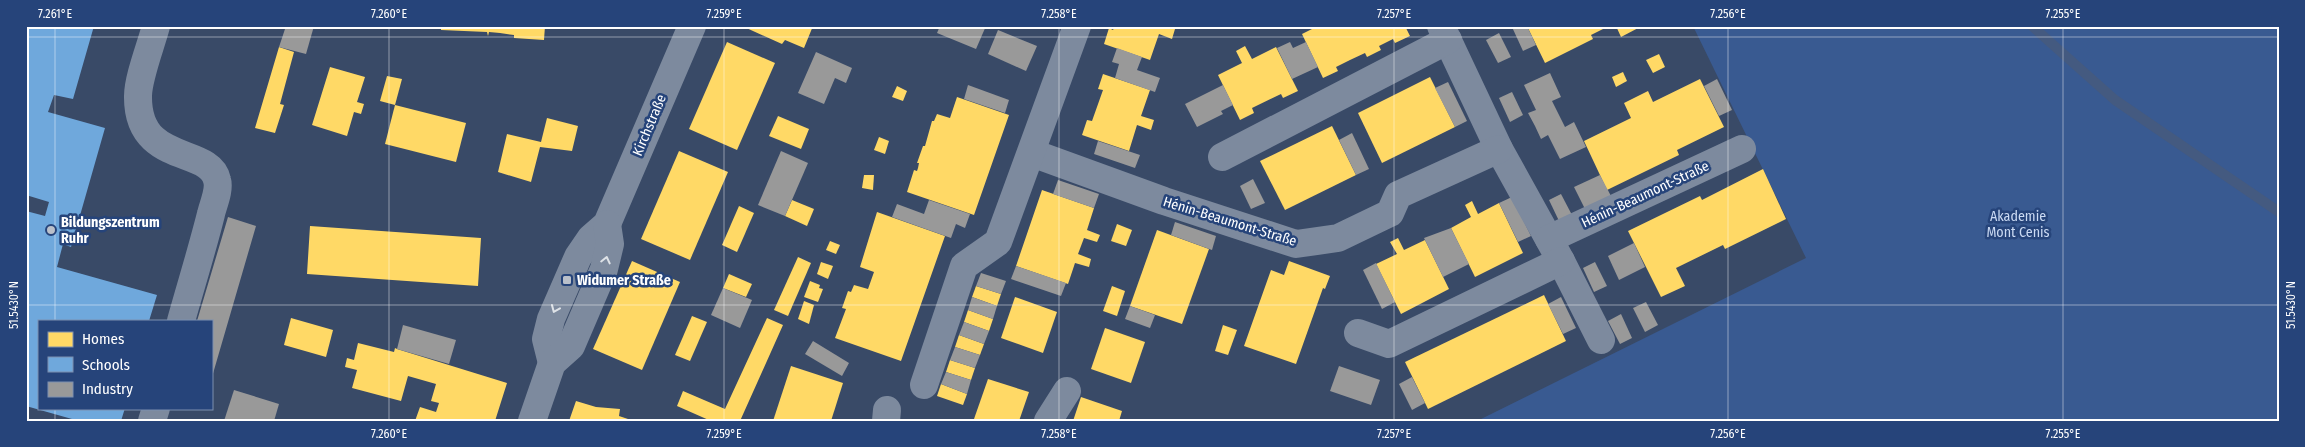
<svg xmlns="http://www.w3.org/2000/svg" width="2305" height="447" font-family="'Fira Sans Condensed',sans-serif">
	<rect width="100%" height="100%" fill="#394a67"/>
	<path fill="#395a91" d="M 1693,26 L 2279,26 L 2279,421 L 1477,421 L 1806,258 Z"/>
	<g fill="#ffd966">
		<path d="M 441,26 L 545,26 L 544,40 L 514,38 L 514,35 L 500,33 L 489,32 L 488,36 L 487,32 L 441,30 Z"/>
		<path d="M 742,26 L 813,26 L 804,48 L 785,40 L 782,44 Z"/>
		<path d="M 1115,26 L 1168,26 L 1175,29 L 1172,39 L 1159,34 L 1150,60 L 1104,44 L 1109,28 L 1113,30 Z"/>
		<path d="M 1318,26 L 1405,26 L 1410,36 L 1395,43 L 1393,39 L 1379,46 L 1381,50 L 1367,57 L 1365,53 L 1350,60 L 1336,67 L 1338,71 L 1323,78 L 1302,34 Z"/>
		<path d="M 1527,26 L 1609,26 L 1591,35 L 1593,39 L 1545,63 Z"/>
		<path d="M 1616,26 L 1642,26 L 1621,37 Z"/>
		<path d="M 727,42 L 775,63 L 737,150 L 689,129 Z"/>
		<path d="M 1245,46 L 1252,59 L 1276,47 L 1298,91 L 1283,98 L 1281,94 L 1252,108 L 1254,113 L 1240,120 L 1218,75 L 1242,63 L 1236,51 Z"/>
		<path d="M 279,47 L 294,52 L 280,104 L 284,105 L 275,133 L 255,128 Z"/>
		<path d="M 1659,54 L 1665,67 L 1653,73 L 1646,60 Z"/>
		<path d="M 330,67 L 365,77 L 357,102 L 364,104 L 361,114 L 354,112 L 347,136 L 312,125 Z"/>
		<path d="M 1623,72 L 1627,81 L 1616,87 L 1612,77 Z"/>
		<path d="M 1103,74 L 1150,90 L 1141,116 L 1154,120 L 1151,130 L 1137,125 L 1129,151 L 1082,135 L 1087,120 L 1092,121 L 1103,90 L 1098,89 Z"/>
		<path d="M 387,76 L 402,79 L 395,105 L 380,101 Z"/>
		<path d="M 1430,77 L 1455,127 L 1382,163 L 1358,113 Z"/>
		<path d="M 1700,79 L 1724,127 L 1677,150 L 1679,155 L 1607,190 L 1584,141 L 1631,118 L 1624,103 L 1648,91 L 1653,102 Z"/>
		<path d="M 897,86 L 907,91 L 903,101 L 892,97 Z"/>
		<path d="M 957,97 L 1009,115 L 974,215 L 907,192 L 914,170 L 917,171 L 918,168 L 919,163 L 917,163 L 923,146 L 925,146 L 932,121 L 934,121 L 937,114 L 950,118 Z"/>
		<path d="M 395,105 L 466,123 L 456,162 L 385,144 Z"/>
		<path d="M 778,116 L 809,129 L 801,149 L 769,136 Z"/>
		<path d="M 547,118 L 578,126 L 572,151 L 540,147 L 531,182 L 498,172 L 507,134 L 541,142 Z"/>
		<path d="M 1332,126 L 1356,175 L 1285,210 L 1260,161 Z"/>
		<path d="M 879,137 L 889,141 L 885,154 L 874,150 Z"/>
		<path d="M 679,151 L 728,172 L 690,260 L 641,239 Z"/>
		<path d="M 1763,169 L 1786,219 L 1725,249 L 1723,245 L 1676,268 L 1685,286 L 1661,297 L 1628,231 L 1700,196 L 1702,200 Z"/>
		<path d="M 864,175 L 874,175 L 873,190 L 862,188 Z"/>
		<path d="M 1042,190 L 1094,208 L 1087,230 L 1100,235 L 1097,242 L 1084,238 L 1078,254 L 1091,259 L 1089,267 L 1075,263 L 1068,284 L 1016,266 Z"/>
		<path d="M 792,200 L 814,209 L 807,226 L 785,216 Z"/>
		<path d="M 1472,201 L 1478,214 L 1499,203 L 1523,253 L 1475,277 L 1451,228 L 1471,217 L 1465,205 Z"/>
		<path d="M 739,206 L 754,213 L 737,252 L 722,245 Z"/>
		<path d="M 877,212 L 945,236 L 901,361 L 835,338 L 846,309 L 842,308 L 848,291 L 851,292 L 854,285 L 868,289 L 874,272 L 860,267 Z"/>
		<path d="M 1117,224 L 1132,230 L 1126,246 L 1111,241 Z"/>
		<path d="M 310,226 L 481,238 L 478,286 L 307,274 Z"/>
		<path d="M 1157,230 L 1209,249 L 1182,324 L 1130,306 Z"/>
		<path d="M 1398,238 L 1404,250 L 1425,240 L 1449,289 L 1401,314 L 1376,264 L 1397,254 L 1390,242 Z"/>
		<path d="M 830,241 L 840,245 L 836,254 L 826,250 Z"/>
		<path d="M 798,257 L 811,263 L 788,316 L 774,310 Z"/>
		<path d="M 632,261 L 680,282 L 642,370 L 593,349 Z"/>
		<path d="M 1289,261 L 1330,276 L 1325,289 L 1323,288 L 1296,364 L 1244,346 L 1271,270 L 1284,275 Z"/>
		<path d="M 821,262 L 833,266 L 828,279 L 817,274 Z"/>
		<path d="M 729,274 L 752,284 L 746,297 L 723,288 Z"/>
		<path d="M 810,281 L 820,285 L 819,288 L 823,289 L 818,302 L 804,297 Z"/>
		<path d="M 976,286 L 1001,294 L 997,306 L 972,297 Z"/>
		<path d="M 1112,286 L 1125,291 L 1117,316 L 1103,311 Z"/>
		<path d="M 1544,295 L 1566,341 L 1428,409 L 1405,362 Z"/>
		<path d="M 1015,297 L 1057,312 L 1043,353 L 1001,338 Z"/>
		<path d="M 804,301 L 814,305 L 809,324 L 798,319 Z"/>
		<path d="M 968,310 L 993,319 L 989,331 L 964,322 Z"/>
		<path d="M 692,316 L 707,322 L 690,361 L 675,355 Z"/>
		<path d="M 291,318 L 333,330 L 326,357 L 284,345 Z"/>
		<path d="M 767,318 L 783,325 L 740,421 L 711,421 L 677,406 L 683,391 L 725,409 Z"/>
		<path d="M 1223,325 L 1237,330 L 1228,355 L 1215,351 Z"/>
		<path d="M 1105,328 L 1145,342 L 1131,383 L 1091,369 Z"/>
		<path d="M 959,335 L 984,344 L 980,355 L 955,347 Z"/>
		<path d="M 358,343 L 394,352 L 395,348 L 397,349 L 507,383 L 495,421 L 415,421 L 420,407 L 436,412 L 439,403 L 431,401 L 436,384 L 408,376 L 401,401 L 352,388 L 357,370 L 345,367 L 347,358 L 354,360 Z"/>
		<path d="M 950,360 L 975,368 L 971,380 L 946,372 Z"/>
		<path d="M 791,366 L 843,383 L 831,421 L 773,421 Z"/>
		<path d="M 988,379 L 1029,392 L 1019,421 L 974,419 Z"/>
		<path d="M 941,384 L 967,394 L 963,405 L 937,396 Z"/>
		<path d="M 1081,397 L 1122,411 L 1119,421 L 1073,421 Z"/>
		<path d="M 576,401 L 596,407 L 620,409 L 619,416 L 634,421 L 569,421 Z"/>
	</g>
	<path fill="#6fa8dc" d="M 26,26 L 94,26 L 73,99 L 54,95 L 48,112 L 105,128 L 71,247 L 63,244 L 57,267 L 157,295 L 149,321 L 39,321 L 39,408 L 125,408 L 121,421 L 79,421 L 26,406 L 26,211 L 45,216 L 49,202 L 26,195 Z"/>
	<g fill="#999">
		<path d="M 286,26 L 314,26 L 306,54 L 279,47 Z"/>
		<path d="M 940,26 L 986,26 L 976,49 L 937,33 Z"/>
		<path d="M 1514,26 L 1527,26 L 1536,45 L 1523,51 L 1512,27 Z"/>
		<path d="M 998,30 L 1037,46 L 1026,71 L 988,54 Z"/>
		<path d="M 1499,33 L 1511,57 L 1498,63 L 1486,40 Z"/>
		<path d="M 1290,42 L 1293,48 L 1306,42 L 1318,67 L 1292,79 L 1277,48 Z"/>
		<path d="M 1117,48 L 1142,57 L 1137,70 L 1160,78 L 1155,92 L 1115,78 L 1119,64 L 1112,62 Z"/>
		<path d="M 816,52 L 852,68 L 846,83 L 835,78 L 824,104 L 798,93 Z"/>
		<path d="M 1550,73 L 1561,97 L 1552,101 L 1565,127 L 1574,122 L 1586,147 L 1560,159 L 1548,135 L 1541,139 L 1535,126 L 1528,113 L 1536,110 L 1524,85 Z"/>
		<path d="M 1717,79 L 1732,110 L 1719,116 L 1704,86 Z"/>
		<path d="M 1448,82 L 1467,121 L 1455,127 L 1435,88 Z"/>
		<path d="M 968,85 L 1009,100 L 1005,113 L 964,99 Z"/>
		<path d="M 1223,85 L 1233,105 L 1221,111 L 1223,114 L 1197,127 L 1185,104 Z"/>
		<path d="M 1512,92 L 1523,115 L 1510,122 L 1499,98 Z"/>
		<path d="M 1352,133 L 1369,169 L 1356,175 L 1339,140 Z"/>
		<path d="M 1098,141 L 1140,155 L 1135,168 L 1094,154 Z"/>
		<path d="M 781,151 L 808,163 L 785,216 L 758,205 Z"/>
		<path d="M 1600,175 L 1612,198 L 1586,211 L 1574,187 Z"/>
		<path d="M 1253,179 L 1265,203 L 1251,209 L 1240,186 Z"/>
		<path d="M 1058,180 L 1099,194 L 1094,208 L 1053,194 Z"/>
		<path d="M 1561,194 L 1573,217 L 1560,223 L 1549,200 Z"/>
		<path d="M 1512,197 L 1531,236 L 1518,242 L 1499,203 Z"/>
		<path d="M 929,200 L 970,214 L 965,228 L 956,224 L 951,238 L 892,217 L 897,204 L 924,214 Z"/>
		<path d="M 228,217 L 256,226 L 212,377 L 211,321 L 197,321 Z"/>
		<path d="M 1175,222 L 1216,236 L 1212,250 L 1171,235 Z"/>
		<path d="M 1451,228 L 1469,264 L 1443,277 L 1424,238 Z"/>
		<path d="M 1634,243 L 1645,267 L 1619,280 L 1608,256 Z"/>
		<path d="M 1595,262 L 1607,286 L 1594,292 L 1583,268 Z"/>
		<path d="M 1376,263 L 1395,302 L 1382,309 L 1363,270 Z"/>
		<path d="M 1016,266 L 1066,283 L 1061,296 L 1011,279 Z"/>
		<path d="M 981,273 L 1006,281 L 1001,294 L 976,286 Z"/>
		<path d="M 723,288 L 752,300 L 740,328 L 711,315 Z"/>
		<path d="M 972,297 L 997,306 L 993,319 L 968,310 Z"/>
		<path d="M 1561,297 L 1576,328 L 1563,334 L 1548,304 Z"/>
		<path d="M 1646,302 L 1658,325 L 1645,332 L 1633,308 Z"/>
		<path d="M 1130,306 L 1155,315 L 1150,328 L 1125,319 Z"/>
		<path d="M 1621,314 L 1632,338 L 1620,344 L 1608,321 Z"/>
		<path d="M 964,322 L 989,331 L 984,344 L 959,335 Z"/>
		<path d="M 403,325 L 456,340 L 449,364 L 397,349 Z"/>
		<path d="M 813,341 L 849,363 L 842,376 L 805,354 Z"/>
		<path d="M 955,347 L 980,355 L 975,368 L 950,360 Z"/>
		<path d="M 1339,366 L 1380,380 L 1371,405 L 1330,391 Z"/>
		<path d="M 946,372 L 971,380 L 967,394 L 941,384 Z"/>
		<path d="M 1412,377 L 1425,403 L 1412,410 L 1399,384 Z"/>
		<path d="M 234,390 L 279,404 L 274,421 L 224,421 Z"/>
	</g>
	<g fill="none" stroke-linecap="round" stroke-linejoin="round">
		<path stroke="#445a80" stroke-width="10" d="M 2032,26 L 2115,100 L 2279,212"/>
		<g stroke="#7d8a9e" stroke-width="28">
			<path d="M 156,26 C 151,45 138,78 138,96 C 137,166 210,146 217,180 C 220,190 213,205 211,214 C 202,250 191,285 181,321"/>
			<path d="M 1441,26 L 1499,149 L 1561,261 L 1601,340"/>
			<path d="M 1032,153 L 1164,201 L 1296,244 L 1338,238 L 1390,213 L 1398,195 L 1499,149"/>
			<path d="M 1222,157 L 1448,40"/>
			<path d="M 1549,239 L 1742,149"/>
			<path d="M 1358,333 L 1389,344 L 1561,261"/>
			<path d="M 552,363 L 546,339 L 551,319 L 578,257 L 591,238 L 607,224 L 692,26"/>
			<path d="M 924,385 L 964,266 L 998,242 L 1077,26"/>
			<path d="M 152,421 L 156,408"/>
			<path d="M 532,421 L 552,363 L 571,346 L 604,269 L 610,244 L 607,224"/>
			<path d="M 886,421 L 887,410"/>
			<path d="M 1048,421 L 1067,391"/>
		</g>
	</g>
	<defs><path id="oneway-chevron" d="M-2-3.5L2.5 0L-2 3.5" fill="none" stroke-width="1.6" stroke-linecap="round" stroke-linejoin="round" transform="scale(1.25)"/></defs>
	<g stroke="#dee2e7">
		<use href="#oneway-chevron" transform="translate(606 260) rotate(-77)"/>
		<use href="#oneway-chevron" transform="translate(555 309) rotate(113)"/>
	</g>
	<path fill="none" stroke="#fff" stroke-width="1" stroke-opacity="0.45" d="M 55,26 L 55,321M 389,26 L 389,421M 724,26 L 724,421M 1059,26 L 1059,421M 1394,26 L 1394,421M 1728,26 L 1728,421M 2063,26 L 2063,421M 26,37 L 2279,37M 26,305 L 2279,305M 55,408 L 55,421"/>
	<g fill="#bac0ca" stroke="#26447a" stroke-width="2">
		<circle cx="51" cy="230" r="5"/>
		<rect x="562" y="275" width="10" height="10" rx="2.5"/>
	</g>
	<g text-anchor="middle" stroke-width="5" stroke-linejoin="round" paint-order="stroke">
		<g font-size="14" fill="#fff" stroke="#26447a">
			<text transform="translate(649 125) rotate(-67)" y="5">Kirchstraße</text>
			<text transform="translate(1645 194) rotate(-25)" y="5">Hénin-Beaumont-Straße</text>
			<text transform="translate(1230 221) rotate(17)" y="5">Hénin-Beaumont-Straße</text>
		</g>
		<g font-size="14" fill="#cbdaf3" stroke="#26447a">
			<text x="2018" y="221">Akademie<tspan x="2018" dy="16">Mont Cenis</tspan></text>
		</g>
		<g font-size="14" font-weight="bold" fill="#fff" stroke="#26447a" text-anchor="start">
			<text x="61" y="227">Bildungszentrum<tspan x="61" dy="16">Ruhr</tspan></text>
			<text x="577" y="285">Widumer Straße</text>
		</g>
	</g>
	<rect width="2305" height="447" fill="none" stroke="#26447a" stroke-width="55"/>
	<rect x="38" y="320" width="175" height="90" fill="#26447a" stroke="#7d8faf"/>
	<rect x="48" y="332" width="25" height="15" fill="#ffd966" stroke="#7d8faf"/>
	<text x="82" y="344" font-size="15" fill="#ffffff">Homes</text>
	<rect x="48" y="357" width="25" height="15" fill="#6fa8dc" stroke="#7d8faf"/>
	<text x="82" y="370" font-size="15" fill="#ffffff">Schools</text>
	<rect x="48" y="382" width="25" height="15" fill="#999999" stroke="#7d8faf"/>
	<text x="82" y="394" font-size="15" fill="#ffffff">Industry</text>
	<rect x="28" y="28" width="2250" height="392" fill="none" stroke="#fff" stroke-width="2"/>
	<g font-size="12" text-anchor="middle" fill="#fff">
		<text x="55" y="18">7.261°E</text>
		<text x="389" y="18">7.260°E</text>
		<text x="724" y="18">7.259°E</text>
		<text x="1059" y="18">7.258°E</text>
		<text x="1394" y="18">7.257°E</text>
		<text x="1728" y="18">7.256°E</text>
		<text x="2063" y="18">7.255°E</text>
		<text transform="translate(2291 305) rotate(-90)" y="4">51.5430°N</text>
		<text transform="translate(14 305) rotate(-90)" y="4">51.5430°N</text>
		<text x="389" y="438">7.260°E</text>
		<text x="724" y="438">7.259°E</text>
		<text x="1059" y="438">7.258°E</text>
		<text x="1394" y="438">7.257°E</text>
		<text x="1728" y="438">7.256°E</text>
		<text x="2063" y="438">7.255°E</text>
	</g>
</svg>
